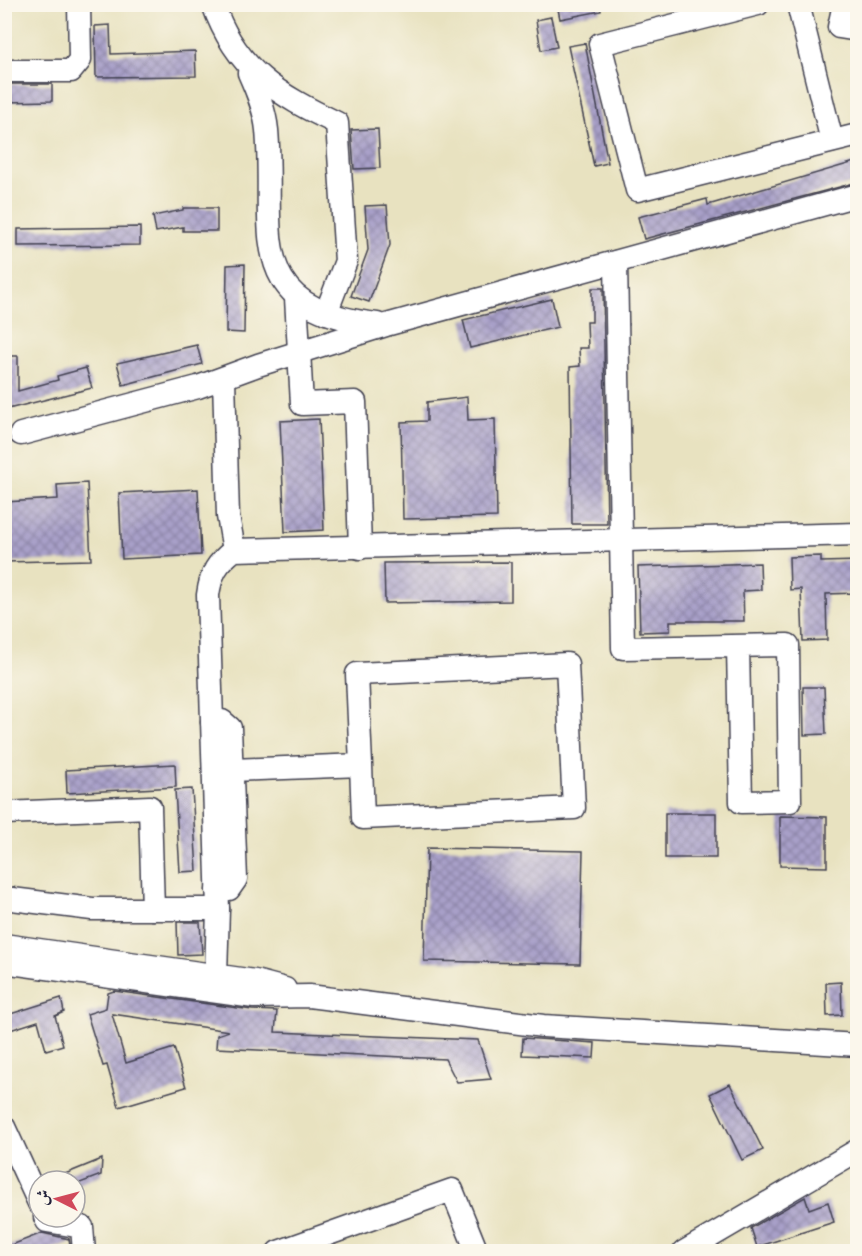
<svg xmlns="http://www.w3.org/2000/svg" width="862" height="1256" font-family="'IM FELL English',Amiri,serif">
	<defs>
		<pattern id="building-cross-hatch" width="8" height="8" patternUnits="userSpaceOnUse" patternTransform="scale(1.5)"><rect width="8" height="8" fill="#a9a0c9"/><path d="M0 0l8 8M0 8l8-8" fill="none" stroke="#8982a4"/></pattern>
	</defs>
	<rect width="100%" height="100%" fill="#fbf7ec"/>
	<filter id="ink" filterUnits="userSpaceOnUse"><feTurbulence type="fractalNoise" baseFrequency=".0167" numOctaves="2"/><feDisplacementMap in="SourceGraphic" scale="12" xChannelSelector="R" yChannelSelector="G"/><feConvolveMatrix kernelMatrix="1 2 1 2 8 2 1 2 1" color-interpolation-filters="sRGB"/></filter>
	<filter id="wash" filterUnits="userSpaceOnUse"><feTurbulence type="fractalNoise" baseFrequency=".008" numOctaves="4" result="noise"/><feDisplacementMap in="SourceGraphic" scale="24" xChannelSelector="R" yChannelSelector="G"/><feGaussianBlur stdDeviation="1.35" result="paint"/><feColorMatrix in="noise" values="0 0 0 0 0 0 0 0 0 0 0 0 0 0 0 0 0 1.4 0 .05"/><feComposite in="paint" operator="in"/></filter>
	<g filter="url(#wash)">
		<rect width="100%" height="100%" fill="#e8e2c0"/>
		<g id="blocks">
			<g fill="url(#building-cross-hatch)">
				<path d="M 557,4 L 600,4 L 601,11 L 560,19 Z"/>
				<path d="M 551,17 L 557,47 L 541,50 L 536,20 Z"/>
				<path d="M 110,25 L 111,54 L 195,51 L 196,76 L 96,77 L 95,26 Z"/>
				<path d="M 585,43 L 608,163 L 594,166 L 568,46 Z"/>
				<path d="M 6,84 L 52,84 L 52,101 L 6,102 Z"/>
				<path d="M 378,129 L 380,168 L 354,169 L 351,130 Z"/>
				<path d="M 858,161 L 858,182 L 644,239 L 638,217 L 707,199 L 708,205 Z"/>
				<path d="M 387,205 L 390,245 L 369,302 L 351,296 L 368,250 L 365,206 Z"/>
				<path d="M 183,208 L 217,208 L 217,231 L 183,231 L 183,227 L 156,232 L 153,216 L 183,210 Z"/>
				<path d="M 140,227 L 140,245 L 18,246 L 18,229 Z"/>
				<path d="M 245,264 L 244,333 L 226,332 L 227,265 Z"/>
				<path d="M 592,288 L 603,288 L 607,524 L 572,524 L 570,367 L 580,366 L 579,348 L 588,348 L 587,322 L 592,322 Z"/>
				<path d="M 552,299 L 558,327 L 470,348 L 463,320 Z"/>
				<path d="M 197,345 L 202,364 L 123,385 L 117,363 Z"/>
				<path d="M 4,356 L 18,356 L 18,391 L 58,380 L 57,376 L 86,368 L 92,388 L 4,410 Z"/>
				<path d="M 467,397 L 468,420 L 495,419 L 497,517 L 403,519 L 401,422 L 427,421 L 427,402 Z"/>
				<path d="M 319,419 L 324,530 L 285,532 L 280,421 Z"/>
				<path d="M 87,483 L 91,560 L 4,562 L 4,502 L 58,499 L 57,485 Z"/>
				<path d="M 198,489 L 201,555 L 122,559 L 119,493 Z"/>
				<path d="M 821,556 L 821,562 L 858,561 L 858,593 L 826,594 L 827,640 L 803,641 L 801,589 L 790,590 L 789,557 Z"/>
				<path d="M 511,562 L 511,601 L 385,603 L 384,563 Z"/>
				<path d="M 760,563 L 761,590 L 743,591 L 744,621 L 670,621 L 670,631 L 640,632 L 638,567 Z"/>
				<path d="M 803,687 L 824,687 L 826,734 L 804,735 Z"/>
				<path d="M 175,764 L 176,787 L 67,793 L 66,770 Z"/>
				<path d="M 192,789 L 197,871 L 180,872 L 175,790 Z"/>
				<rect x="665" y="813" width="51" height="45"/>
				<path d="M 780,816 L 827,817 L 827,867 L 780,866 Z"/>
				<path d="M 427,848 L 583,851 L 580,964 L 424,961 Z"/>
				<path d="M 177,922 L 200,922 L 202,954 L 178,955 Z"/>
				<path d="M 841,982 L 842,1015 L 827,1016 L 826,983 Z"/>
				<path d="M 114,991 L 252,1010 L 277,1011 L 275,1032 L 478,1040 L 491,1079 L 457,1082 L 445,1059 L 216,1048 L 217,1035 L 229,1031 L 112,1014 L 126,1063 L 174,1048 L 186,1087 L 119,1107 L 107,1065 L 103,1066 L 87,1014 L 106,1008 L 108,993 Z"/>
				<path d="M 61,998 L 64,1012 L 55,1016 L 63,1045 L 46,1050 L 38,1021 L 4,1032 L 4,1016 Z"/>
				<path d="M 523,1038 L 595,1043 L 594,1058 L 522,1055 Z"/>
				<path d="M 730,1084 L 763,1150 L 742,1160 L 710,1094 Z"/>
				<path d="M 102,1159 L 101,1175 L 75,1185 L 75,1181 L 48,1181 Z"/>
				<path d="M 805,1197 L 809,1209 L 828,1202 L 834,1222 L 757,1247 L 751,1228 Z"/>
				<path d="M 42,1233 L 69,1239 L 70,1244 L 44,1251 L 4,1251 L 4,1248 Z"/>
			</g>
		</g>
	</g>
	<g filter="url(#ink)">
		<use href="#blocks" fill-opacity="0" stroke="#403f4f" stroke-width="1.5"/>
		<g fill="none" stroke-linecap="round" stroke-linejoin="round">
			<g stroke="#403f4f" stroke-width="25">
				<g id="minor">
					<path d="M 213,4 C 236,70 278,95 337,123 L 346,261 L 326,313"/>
					<path d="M 758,4 L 600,44 L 637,190 L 858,135"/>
					<path d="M 798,4 L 832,141"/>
					<path d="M 844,4 L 839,27 L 858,30"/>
					<path d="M 4,71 L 71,71 L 80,60 L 79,4"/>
					<path d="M 249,73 C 257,91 265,110 267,130 C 276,232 240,308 377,324"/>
					<path d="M 616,262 L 623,648 L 788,645 L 790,801 L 741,802 L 738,646"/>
					<path d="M 296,298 L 302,404 L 355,402 L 360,548"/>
					<path d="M 224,379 L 228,516 L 234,550"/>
					<path d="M 21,434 L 198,387 L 258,365 L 386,325 L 858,195"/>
					<path d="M 212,722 L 222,721 L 230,728 L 236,879 L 229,889 L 217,890"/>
					<path d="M 232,770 L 361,765 L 357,674 L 567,664 L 574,808 L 363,818 L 361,765"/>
					<path d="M 4,813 L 150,807 L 153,909"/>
					<path d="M 4,898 L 92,909 L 218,909"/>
					<path d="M 4,945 L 255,981 L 285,989"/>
					<path d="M 4,962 L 254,997 L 309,996 L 543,1026 L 858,1045"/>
					<path d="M 216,975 L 218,909 L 208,595 C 211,573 217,563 234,550 L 858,534"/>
					<path d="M 4,1127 L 39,1203"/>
					<path d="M 45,1217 L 47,1221 L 82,1227 L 84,1252"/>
					<path d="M 278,1252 L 452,1190 L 477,1252"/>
					<path d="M 684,1252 L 858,1150"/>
				</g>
			</g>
			<use href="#minor" stroke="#fff" stroke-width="22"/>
		</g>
	</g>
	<rect width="862" height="1256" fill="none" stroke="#fbf7ec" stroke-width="24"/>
	<g transform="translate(57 1199) rotate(276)"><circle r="28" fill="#fbf7ec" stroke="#a4a2a5" stroke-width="1.5"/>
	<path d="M0-4.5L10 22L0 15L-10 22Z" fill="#d1495b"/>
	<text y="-9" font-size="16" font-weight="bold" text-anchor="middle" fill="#22223b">ش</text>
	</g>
</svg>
